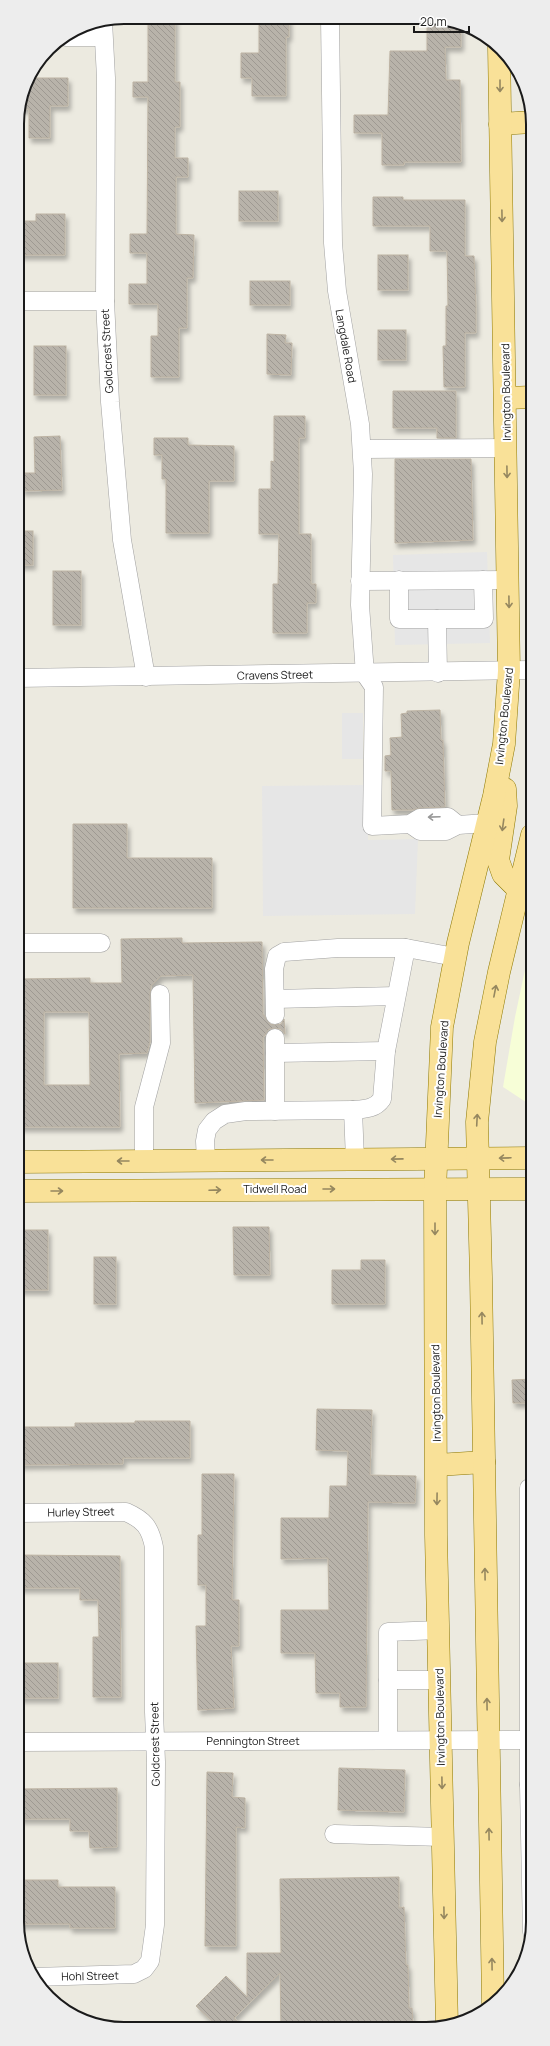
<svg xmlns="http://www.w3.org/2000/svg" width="550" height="2046" font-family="Manrope,sans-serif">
	<defs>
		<pattern id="building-back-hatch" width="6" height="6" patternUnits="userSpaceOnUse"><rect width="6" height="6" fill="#b8b3aa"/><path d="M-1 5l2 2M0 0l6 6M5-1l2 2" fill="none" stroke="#9e9992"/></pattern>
		<filter id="shadow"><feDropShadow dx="2.5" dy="4.5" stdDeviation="2" flood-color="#0004"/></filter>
	</defs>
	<rect width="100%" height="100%" fill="#eceae0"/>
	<path fill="#f7fed7" d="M 532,937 L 532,1106 L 503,1087 L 515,1017 Z"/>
	<g fill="#e6e6e6">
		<path d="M 487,552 L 490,643 L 395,645 L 393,555 Z"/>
		<rect x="342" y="713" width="21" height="46"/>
		<path d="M 367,785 L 368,840 L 418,839 L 415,914 L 263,916 L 262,786 Z"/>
	</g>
	<g fill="url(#building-back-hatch)" stroke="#bdb3a3" fill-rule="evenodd" filter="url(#shadow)">
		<path d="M 148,17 L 175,17 L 175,82 L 180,82 L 180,127 L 175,127 L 175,158 L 188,158 L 188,177 L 176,177 L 176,234 L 194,235 L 193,278 L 187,278 L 187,328 L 179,328 L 179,377 L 151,377 L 151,336 L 158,336 L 158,304 L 129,304 L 129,284 L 147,284 L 147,253 L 130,253 L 130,234 L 147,234 L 148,97 L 133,97 L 133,82 L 148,82 Z"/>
		<path d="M 259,18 L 289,18 L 289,37 L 286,37 L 286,96 L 252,96 L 252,78 L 241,78 L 241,53 L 259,53 Z"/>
		<path d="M 427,19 L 447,19 L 461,27 L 461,47 L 445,47 L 446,80 L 460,80 L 461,162 L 404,162 L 404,165 L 382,165 L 382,133 L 354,133 L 354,115 L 388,115 L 390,51 L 427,51 Z"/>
		<path d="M 28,78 L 68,78 L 68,106 L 50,106 L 50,138 L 29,138 L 29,109 L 19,109 L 25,83 Z"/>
		<rect x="239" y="191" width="39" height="30"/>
		<path d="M 373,197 L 403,197 L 403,200 L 465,200 L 465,256 L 474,256 L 476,306 L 476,333 L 465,333 L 465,387 L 444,387 L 443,346 L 446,346 L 446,306 L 448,306 L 447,251 L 430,251 L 430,226 L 373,226 Z"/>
		<path d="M 36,214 L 65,214 L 65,255 L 17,255 L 17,221 L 36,221 Z"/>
		<rect x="378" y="255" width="30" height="35"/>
		<rect x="250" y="281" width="40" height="24"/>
		<rect x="378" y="330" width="28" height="30"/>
		<path d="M 267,334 L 286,335 L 285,343 L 292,343 L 291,375 L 267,374 Z"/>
		<rect x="34" y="346" width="32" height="49"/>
		<path d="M 393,391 L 456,391 L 456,438 L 437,438 L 437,428 L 393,428 Z"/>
		<path d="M 274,416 L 305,416 L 305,438 L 299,438 L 299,534 L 311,534 L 311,584 L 316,584 L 316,603 L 307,603 L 307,633 L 273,633 L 273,584 L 278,584 L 279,534 L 259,534 L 259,489 L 271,489 L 271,461 L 274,462 Z"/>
		<path d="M 60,436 L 62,490 L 22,491 L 22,473 L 35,473 L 34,437 Z"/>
		<path d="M 154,438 L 188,438 L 188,445 L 234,446 L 234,481 L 209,481 L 209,533 L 166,533 L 166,479 L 162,479 L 162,455 L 154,455 Z"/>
		<path d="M 395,459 L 471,459 L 473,540 L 395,543 Z"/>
		<rect x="17" y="531" width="16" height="34"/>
		<rect x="53" y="571" width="28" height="54"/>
		<path d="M 440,710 L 441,740 L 443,740 L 445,807 L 420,808 L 412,810 L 392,810 L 391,771 L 385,771 L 385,756 L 391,755 L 390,738 L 402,737 L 401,714 L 407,713 L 407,711 Z"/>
		<path d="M 73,824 L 127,824 L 127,858 L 212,858 L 212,908 L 73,908 Z"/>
		<path d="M 182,938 L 182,943 L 262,942 L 263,1015 L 264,1015 L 270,1024 L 275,1025 L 281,1024 L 284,1019 L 285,1034 L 281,1029 L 275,1028 L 269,1029 L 263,1038 L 264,1100 L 195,1103 L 193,975 L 161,976 L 151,986 L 150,994 L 150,1042 L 147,1053 L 119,1054 L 120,1127 L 18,1127 L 18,979 L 90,978 L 90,983 L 122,983 L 121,939 ZM 44,1012 L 89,1012 L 90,1085 L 44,1085 Z"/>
		<path d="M 233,1227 L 269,1227 L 270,1275 L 234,1275 Z"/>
		<rect x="18" y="1230" width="30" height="60"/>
		<rect x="94" y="1257" width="22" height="47"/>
		<path d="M 361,1260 L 385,1260 L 385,1304 L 332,1304 L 332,1270 L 361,1270 Z"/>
		<path d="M 533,1379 L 533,1403 L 513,1403 L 512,1380 Z"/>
		<path d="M 317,1409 L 372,1410 L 370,1475 L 416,1476 L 415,1503 L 368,1502 L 366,1707 L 340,1707 L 340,1693 L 316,1693 L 315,1653 L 281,1653 L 281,1610 L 329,1610 L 328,1558 L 281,1559 L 281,1518 L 329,1518 L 330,1486 L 347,1486 L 348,1451 L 316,1450 Z"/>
		<path d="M 135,1421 L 190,1421 L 190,1458 L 123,1458 L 123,1464 L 19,1465 L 19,1427 L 75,1427 L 75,1423 L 135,1423 Z"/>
		<path d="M 202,1474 L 234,1474 L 232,1600 L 239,1600 L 239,1646 L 231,1646 L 234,1708 L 198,1710 L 196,1626 L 206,1626 L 206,1585 L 198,1585 L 198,1535 L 202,1535 Z"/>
		<path d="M 18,1555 L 120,1556 L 121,1697 L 93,1697 L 93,1637 L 99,1637 L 98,1600 L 80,1600 L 80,1588 L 18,1588 Z"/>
		<rect x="18" y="1663" width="40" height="35"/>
		<path d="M 339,1768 L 405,1770 L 404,1812 L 338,1810 Z"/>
		<path d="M 207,1772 L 233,1773 L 232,1797 L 245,1798 L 245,1828 L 236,1827 L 236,1946 L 205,1946 Z"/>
		<path d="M 117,1788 L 117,1847 L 90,1848 L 89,1831 L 70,1831 L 70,1819 L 18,1819 L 18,1789 Z"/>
		<path d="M 399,1877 L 399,1908 L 404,1907 L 406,1965 L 408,1965 L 409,2008 L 412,2008 L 413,2028 L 281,2028 L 280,1973 L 234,2018 L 244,2027 L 218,2027 L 196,2006 L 226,1976 L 247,1997 L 247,1953 L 281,1953 L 280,1879 Z"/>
		<path d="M 18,1880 L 58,1880 L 58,1887 L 115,1887 L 115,1928 L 70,1928 L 70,1924 L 18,1924 Z"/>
	</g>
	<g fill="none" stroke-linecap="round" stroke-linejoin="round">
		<g stroke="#a1a1a1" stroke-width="19">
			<g id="minor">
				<path d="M 330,18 L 333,243 L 337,291 L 360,424 L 363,474 L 360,605 L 365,674 L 374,687 L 372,826 L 410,824 L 420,818 L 448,817 L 458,825"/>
				<path d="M 103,21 L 106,78 L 105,301 L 110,402 L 122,540 L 146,677"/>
				<path d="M 66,37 L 103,37"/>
				<path d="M 17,301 L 105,301"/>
				<path d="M 362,449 L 507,448"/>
				<path d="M 399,580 L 399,619 L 484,619 L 483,580"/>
				<path d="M 360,581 L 508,580"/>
				<path d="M 437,619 L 438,673"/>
				<path d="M 17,678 L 532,670"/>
				<path d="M 410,824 L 420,831 L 446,831 L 458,825 L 487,823"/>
				<path d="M 18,943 L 101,943"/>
				<path d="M 275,999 L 396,996"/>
				<path d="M 275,1015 L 274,969 L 277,956 L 284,952 L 338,948 L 406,948"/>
				<path d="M 275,1038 L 275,1111"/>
				<path d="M 275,1053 L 386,1051"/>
				<path d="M 353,1110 C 365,1109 375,1109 382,1099 L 386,1051 L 406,948 L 455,957"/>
				<path d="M 144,1161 L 144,1107 L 161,1043 L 160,994"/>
				<path d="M 206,1161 L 205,1141 L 207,1130 L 214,1121 L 225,1114 L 246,1111 L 353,1110 L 355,1160"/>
				<path d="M 533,1488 L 529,1488 L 529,1785 L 533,1785"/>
				<path d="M 18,1513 L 126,1512 C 144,1520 150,1527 154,1547 L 154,1712 L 156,1762 L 155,1925 L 150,1961 L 144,1969 L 134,1974 L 34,1977"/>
				<path d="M 388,1680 L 440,1680"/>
				<path d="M 388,1740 L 388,1632 L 439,1630"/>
				<path d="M 18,1742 L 529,1740"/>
				<path d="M 529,1785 L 532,1932"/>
				<path d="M 334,1834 L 443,1837"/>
			</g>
		</g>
		<g stroke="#8e7903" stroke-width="23">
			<g id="major">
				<path d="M 500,124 L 532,122"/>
				<path d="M 506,398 L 532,397"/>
				<path d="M 505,789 L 506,806 L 498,860 L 503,874 L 518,889"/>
				<path d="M 18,1162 L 532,1158"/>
				<path d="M 18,1191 L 532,1189"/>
				<path d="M 437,1465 L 484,1462"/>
				<path d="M 493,2003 L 481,1277 L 477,1122 L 485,1042 L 499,972 L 532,835"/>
				<path d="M 447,2026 L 436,1535 L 435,1190 L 442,1027 L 458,943 L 494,796 L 504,744 L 509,671 L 499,47"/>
			</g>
		</g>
		<use href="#minor" stroke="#fff" stroke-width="18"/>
		<use href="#major" stroke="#f9e198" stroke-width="22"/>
	</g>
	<defs><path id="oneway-shaft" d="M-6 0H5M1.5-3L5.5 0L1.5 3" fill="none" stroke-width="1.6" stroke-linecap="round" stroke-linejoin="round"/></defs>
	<g stroke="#95875f">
		<use href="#oneway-shaft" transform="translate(500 86) rotate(90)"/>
		<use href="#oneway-shaft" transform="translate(502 216) rotate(89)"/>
		<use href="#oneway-shaft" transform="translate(507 472) rotate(89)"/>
		<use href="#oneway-shaft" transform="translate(509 602) rotate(89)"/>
		<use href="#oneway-shaft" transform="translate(503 825) rotate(98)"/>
		<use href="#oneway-shaft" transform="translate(495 991) rotate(-79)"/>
		<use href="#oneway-shaft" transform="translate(477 1120) rotate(-87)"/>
		<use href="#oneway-shaft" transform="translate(505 1158) rotate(178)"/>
		<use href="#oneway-shaft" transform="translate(397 1159) rotate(179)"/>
		<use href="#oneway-shaft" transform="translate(267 1160) rotate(180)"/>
		<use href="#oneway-shaft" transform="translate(123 1161) rotate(180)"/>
		<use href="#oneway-shaft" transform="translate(329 1189)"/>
		<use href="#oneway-shaft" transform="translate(215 1190) rotate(-2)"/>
		<use href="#oneway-shaft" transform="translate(57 1191)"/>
		<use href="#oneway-shaft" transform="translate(435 1229) rotate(90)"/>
		<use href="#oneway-shaft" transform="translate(482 1318) rotate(-91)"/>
		<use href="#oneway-shaft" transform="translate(437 1499) rotate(91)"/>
		<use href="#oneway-shaft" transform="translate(485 1574) rotate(-91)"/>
		<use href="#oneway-shaft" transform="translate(487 1704) rotate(-91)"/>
		<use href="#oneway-shaft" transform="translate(442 1783) rotate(89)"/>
		<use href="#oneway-shaft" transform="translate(489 1834) rotate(-91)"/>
		<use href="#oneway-shaft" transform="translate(444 1913) rotate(89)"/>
		<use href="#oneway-shaft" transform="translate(492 1964) rotate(-91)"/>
	</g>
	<use stroke="#989898" href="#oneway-shaft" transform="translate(434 817) rotate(178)"/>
	<g text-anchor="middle" stroke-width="4" stroke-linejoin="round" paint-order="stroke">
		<g font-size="11" fill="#1a1a1a" stroke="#fff">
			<text transform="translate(346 346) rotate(80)" y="4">Langdale Road</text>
			<text transform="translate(107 351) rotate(-93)" y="4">Goldcrest Street</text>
			<text transform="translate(506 392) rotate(-91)" y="4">Irvington Boulevard</text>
			<text transform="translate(275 675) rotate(-1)" y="4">Cravens Street</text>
			<text transform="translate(504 716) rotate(-84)" y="4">Irvington Boulevard</text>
			<text transform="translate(441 1069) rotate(-86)" y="4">Irvington Boulevard</text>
			<text x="275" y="1193">Tidwell Road</text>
			<text transform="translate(436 1393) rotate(-91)" y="4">Irvington Boulevard</text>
			<text transform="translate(81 1512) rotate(-1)" y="4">Hurley Street</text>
			<text transform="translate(440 1717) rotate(-91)" y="4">Irvington Boulevard</text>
			<text x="253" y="1745">Pennington Street</text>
			<text transform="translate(155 1744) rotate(-91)" y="4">Goldcrest Street</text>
			<text transform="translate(90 1976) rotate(-1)" y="4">Hohl Street</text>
		</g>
	</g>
	<path d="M0 0H550V2046H0ZM124 24H426A100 100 0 0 1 526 124V1922A100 100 0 0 1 426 2022H124A100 100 0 0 1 24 1922V124A100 100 0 0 1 124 24Z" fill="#ededed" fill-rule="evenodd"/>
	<path fill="none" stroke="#1a1a1a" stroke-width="2" d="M124 24H426A100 100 0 0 1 526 124V1922A100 100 0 0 1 426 2022H124A100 100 0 0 1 24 1922V124A100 100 0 0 1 124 24Z"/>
	<path d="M414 26v6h55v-6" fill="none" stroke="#1a1a1a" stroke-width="2"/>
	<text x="420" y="26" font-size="12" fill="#1a1a1a" stroke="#ffffff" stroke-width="3" paint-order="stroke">20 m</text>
</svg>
